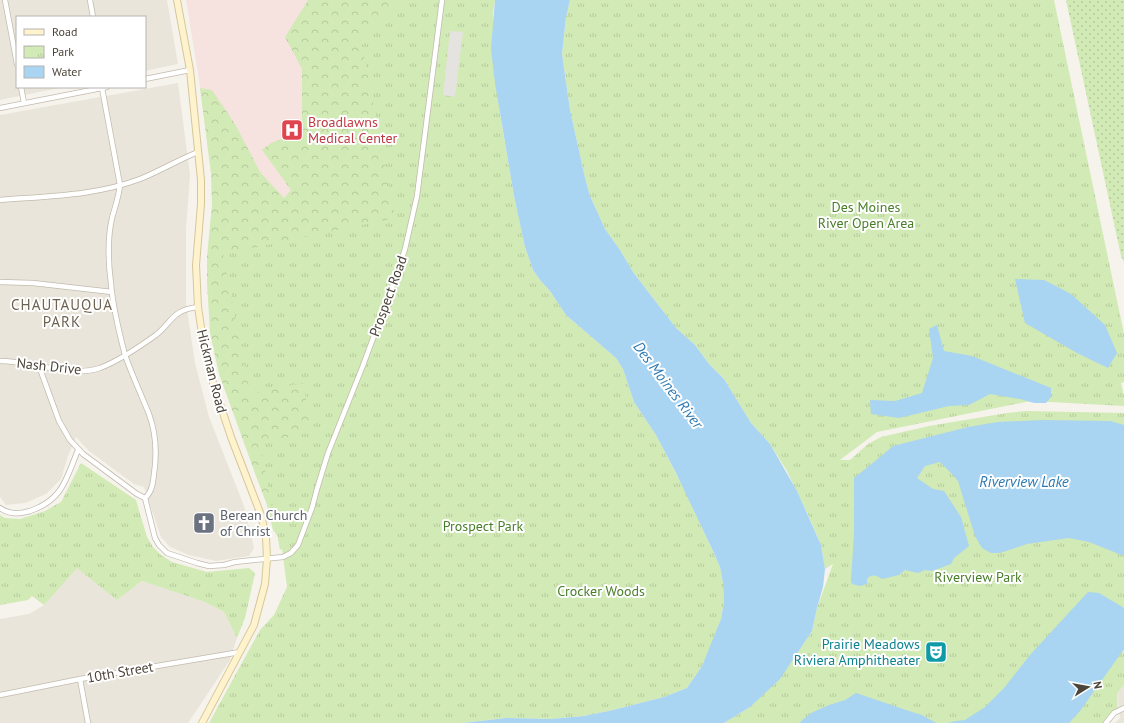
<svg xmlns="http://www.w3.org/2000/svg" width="1124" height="723" font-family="'PT Sans',sans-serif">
	<defs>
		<pattern id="grass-dots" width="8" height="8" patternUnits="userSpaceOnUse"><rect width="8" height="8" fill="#d2eab5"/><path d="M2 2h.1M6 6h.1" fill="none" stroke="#b6ca9c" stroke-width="1.8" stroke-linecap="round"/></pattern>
		<pattern id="forest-crowns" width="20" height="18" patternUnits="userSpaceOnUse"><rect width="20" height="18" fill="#d2eab5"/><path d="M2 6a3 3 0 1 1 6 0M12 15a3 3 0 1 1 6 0" fill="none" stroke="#b6ca9c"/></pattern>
		<pattern id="park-tufts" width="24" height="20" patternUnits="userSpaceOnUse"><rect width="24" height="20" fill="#d2eab5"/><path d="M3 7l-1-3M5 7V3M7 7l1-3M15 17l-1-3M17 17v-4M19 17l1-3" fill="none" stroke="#b6ca9c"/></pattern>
	</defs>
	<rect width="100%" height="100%" fill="#f6f3ec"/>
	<g fill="#eae5da">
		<path d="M 0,0 L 167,0 L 178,64 L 145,71 L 145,17 L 17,17 L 17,87 L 64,87 L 0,100 Z"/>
		<path d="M 178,83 L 190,175 L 186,229 L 186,303 L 195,363 L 209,417 L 244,506 L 254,548 L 249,556 L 216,561 L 189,555 L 170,547 L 161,537 L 144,487 L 134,484 L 89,451 L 76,437 L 68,456 L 61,479 L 46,494 L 25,503 L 6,505 L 0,497 L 0,115 Z"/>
		<path d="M 77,567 L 117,600 L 142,581 L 205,602 L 224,612 L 237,638 L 230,660 L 188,723 L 0,723 L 0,619 L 29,614 L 44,605 Z"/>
		<path d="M 1124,685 L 1124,723 L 1115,723 L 1120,718 L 1117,692 Z"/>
	</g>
	<path fill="#f6e3e0" d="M 186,0 L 401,0 L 395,218 L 212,204 L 211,172 L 199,80 Z"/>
	<path fill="url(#grass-dots)" d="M 1066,0 L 1124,0 L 1124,262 L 1121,256 Z"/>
	<path fill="url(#forest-crowns)" d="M 308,0 L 433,0 L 403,225 L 277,535 L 273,530 L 267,505 L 256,476 L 219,374 L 210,333 L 207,283 L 207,257 L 212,204 L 211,173 L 200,88 L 212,90 L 235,124 L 260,172 L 284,198 L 291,190 L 262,150 L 271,143 L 302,131 L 302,69 L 285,37 Z"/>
	<g fill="url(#park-tufts)">
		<path d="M 401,0 L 495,0 L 493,14 L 500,114 L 514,196 L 525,247 L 533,270 L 540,280 L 550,291 L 566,315 L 616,358 L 623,369 L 634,402 L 656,435 L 686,493 L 720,567 L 723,583 L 724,602 L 721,619 L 713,641 L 702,666 L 687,688 L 664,697 L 613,710 L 584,716 L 551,719 L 506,718 L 463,723 L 209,723 L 260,630 L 274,615 L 287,587 L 282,549 L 280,550 L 260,443 L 312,432 L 303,383 L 250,394 L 223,254 L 395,218 L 360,35 Z"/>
		<path d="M 570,0 L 1054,0 L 1124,334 L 1124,382 L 1121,383 L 1124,396 L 1124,406 L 1031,401 L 877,432 L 840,460 L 850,460 L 868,444 L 881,437 L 929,426 L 1007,413 L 1027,411 L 1124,413 L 1124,685 L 1117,693 L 1118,710 L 1106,723 L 724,723 L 750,707 L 789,665 L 812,631 L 817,608 L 833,564 L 825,569 L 821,545 L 809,517 L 787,471 L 770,444 L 751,423 L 724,379 L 709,364 L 695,345 L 676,328 L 633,272 L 620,250 L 605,229 L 590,196 L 585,178 L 570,110 L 562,54 L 566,17 Z"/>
		<path d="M 81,463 L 136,500 L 147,537 L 153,547 L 161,555 L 172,562 L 207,572 L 249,568 L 255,573 L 245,618 L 237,638 L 224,612 L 205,602 L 142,581 L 117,600 L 77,568 L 44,605 L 32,596 L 28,600 L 0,605 L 0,515 L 5,518 L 20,519 L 45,511 L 61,502 Z"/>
	</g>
	<path fill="#e5e3e0" d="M 450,31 L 463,32 L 455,97 L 443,95 Z"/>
	<g fill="#a9d4f2">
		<path d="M 495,0 L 570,0 L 566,17 L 562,54 L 570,110 L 585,178 L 590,196 L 605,229 L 620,250 L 633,272 L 676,328 L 695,345 L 709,364 L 724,379 L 751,423 L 770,444 L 797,491 L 821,545 L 825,569 L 823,587 L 817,608 L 812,631 L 780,679 L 750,707 L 724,723 L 463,723 L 506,718 L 551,719 L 584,716 L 613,710 L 664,697 L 687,688 L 702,666 L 721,619 L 724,602 L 723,583 L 720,567 L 712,549 L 676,473 L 656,435 L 634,402 L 623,369 L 616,358 L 566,315 L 550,291 L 540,280 L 533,270 L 525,247 L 514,196 L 495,83 L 491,49 Z"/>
		<path d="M 1015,279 L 1044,280 L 1071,294 L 1105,325 L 1117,353 L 1108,368 L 1077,353 L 1025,323 Z"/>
		<path d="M 937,325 L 944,351 L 972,356 L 1051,388 L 1051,397 L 1046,403 L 1034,403 L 1020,399 L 990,394 L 969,405 L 949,406 L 899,418 L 871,414 L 870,400 L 895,401 L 922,393 L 933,358 L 929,329 Z"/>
		<path d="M 1042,420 L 1110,421 L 1124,425 L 1124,556 L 1089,542 L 1069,538 L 1027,544 L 1000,553 L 991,553 L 982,548 L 975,536 L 958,481 L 951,473 L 940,462 L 925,466 L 917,478 L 933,489 L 944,491 L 961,517 L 969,546 L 954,558 L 951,564 L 932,571 L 925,570 L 918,573 L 905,570 L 899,575 L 882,579 C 876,575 872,574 867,579 L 867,584 L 860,586 L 852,584 L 851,581 L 854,534 L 854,478 C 867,467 881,457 893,446 L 968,427 L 998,422 Z"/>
		<path d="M 1088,592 L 1099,593 L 1124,608 L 1124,649 L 1080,711 L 1069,723 L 948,723 L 956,721 L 965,720 L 985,707 L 1004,688 L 1030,655 Z"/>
		<path d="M 856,693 L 915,713 C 923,714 929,720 937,723 L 799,723 L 811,713 L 829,705 L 845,700 Z"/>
	</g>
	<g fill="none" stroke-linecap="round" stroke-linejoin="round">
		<g stroke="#c2bbae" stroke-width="6">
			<g id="minor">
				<path d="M 5,0 L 17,64"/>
				<path d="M 90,0 L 93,17"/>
				<path d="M 145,79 L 190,70"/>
				<path d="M 21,87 L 24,103"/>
				<path d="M 102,88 L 120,185 C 119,196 115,207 112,218 C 107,240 108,261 111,284 C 113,308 119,332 125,355 C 132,375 141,394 149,414 C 156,433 157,454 154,474 C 153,483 152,492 145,498"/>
				<path d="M 0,108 L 107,87"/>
				<path d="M 0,200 C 47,196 95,196 140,179 C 160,171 178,160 198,152"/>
				<path d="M 0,282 L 33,283 L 112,292"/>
				<path d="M 0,361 C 32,361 70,378 100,368 C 116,362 142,345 156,335 C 173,321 172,310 198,307"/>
				<path d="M 39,366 L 59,421 L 70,440 L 83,454 L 137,494 L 145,498 L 155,538 L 159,545 L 167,553 L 197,563 L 209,566 L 224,565 L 235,562 L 283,557 L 291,553 L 298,545 L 312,508 L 317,489 L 328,453 L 362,368 L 397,274 L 405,249 L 417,196 L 442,0"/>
				<path d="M 0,508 C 10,515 19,514 30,511 C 63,500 66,479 78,450"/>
				<path d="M 80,679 L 88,723"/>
				<path d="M 0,695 L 80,679 L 240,652"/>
				<path d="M 1106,723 L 1114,713 L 1124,708"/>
			</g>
		</g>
		<g stroke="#d6c79b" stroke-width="8">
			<path id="secondary" d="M 177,0 L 190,70 L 201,180 L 201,204 L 196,265 L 198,307 L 201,327 L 213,383 L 231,437 L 261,515 L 266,537 L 267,559 L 265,584 L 254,625 L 202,723"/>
		</g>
		<use href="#minor" stroke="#fff" stroke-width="4.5"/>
		<use href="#secondary" stroke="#fff3cd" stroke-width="6"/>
	</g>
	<defs>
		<g id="hospital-square" transform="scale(1.15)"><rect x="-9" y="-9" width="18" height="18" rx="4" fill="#e0444e" stroke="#fff"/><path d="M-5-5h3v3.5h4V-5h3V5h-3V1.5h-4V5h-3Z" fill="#fff"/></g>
		<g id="church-square" transform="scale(1.15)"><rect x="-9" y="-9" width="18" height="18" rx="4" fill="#6b7280" stroke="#fff"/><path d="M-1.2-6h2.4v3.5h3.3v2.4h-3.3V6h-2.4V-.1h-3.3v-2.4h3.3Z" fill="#fff"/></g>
		<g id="theatre-square" transform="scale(1.15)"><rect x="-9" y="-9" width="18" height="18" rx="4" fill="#0f9aa8" stroke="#fff"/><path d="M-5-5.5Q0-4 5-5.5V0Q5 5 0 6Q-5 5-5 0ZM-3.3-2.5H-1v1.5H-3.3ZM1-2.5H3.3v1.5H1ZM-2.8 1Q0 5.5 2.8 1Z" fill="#fff"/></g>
	</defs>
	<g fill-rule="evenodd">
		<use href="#hospital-square" x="292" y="130"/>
		<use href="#church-square" x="204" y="523"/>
		<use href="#theatre-square" x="936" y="652"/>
	</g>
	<g text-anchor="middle" stroke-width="4" stroke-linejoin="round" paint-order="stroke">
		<g font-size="14" fill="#be3a42" stroke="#fff" text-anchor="start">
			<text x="308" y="127">Broadlawns<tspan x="308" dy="16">Medical Center</tspan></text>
		</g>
		<g font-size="14" fill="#4a7f2a" stroke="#fff">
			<text x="866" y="212">Des Moines<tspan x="866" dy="16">River Open Area</tspan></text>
			<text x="483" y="531">Prospect Park</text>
			<text x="978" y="582">Riverview Park</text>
			<text x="601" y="596">Crocker Woods</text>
		</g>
		<g font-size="14" fill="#4b4439" stroke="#fff">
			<text transform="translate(388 296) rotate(-70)" y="5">Prospect Road</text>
			<text transform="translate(49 366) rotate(6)" y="5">Nash Drive</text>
			<text transform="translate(212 371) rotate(76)" y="5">Hickman Road</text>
			<text transform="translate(120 672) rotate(-10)" y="5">10th Street</text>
		</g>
		<g font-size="14" fill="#5b616d" stroke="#fff" text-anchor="start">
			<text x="220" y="520">Berean Church<tspan x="220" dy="16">of Christ</tspan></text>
		</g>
		<g font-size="14" fill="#0d838f" stroke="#fff" text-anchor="end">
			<text x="920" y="649">Prairie Meadows<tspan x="920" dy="16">Riviera Amphitheater</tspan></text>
		</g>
		<g font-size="15" letter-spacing="1" fill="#6e6250" stroke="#fff">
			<text x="62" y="310">CHAUTAUQUA<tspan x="62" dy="17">PARK</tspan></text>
		</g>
		<g font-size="15" font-style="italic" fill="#2e7ab2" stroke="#fff">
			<text transform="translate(668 385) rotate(53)" y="5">Des Moines River</text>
			<text x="1024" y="487">Riverview Lake</text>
		</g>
	</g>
	<rect x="16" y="16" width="130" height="72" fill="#ffffff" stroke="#b7b4b0"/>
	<rect x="24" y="29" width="20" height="6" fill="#fff3cd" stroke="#b7b4b0"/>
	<text x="52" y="36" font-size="12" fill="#4b4439">Road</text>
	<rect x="24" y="46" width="20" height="12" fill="url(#park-tufts)" stroke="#b7b4b0"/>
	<text x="52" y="56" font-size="12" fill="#4b4439">Park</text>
	<rect x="24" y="66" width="20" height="12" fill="#a9d4f2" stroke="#b7b4b0"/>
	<text x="52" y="76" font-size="12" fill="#4b4439">Water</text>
	<g transform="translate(1088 687) rotate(79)" stroke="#ffffff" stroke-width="3" paint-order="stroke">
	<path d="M0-3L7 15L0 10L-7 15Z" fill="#4b4439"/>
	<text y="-6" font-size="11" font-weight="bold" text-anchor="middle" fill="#4b4439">N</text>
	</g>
</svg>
